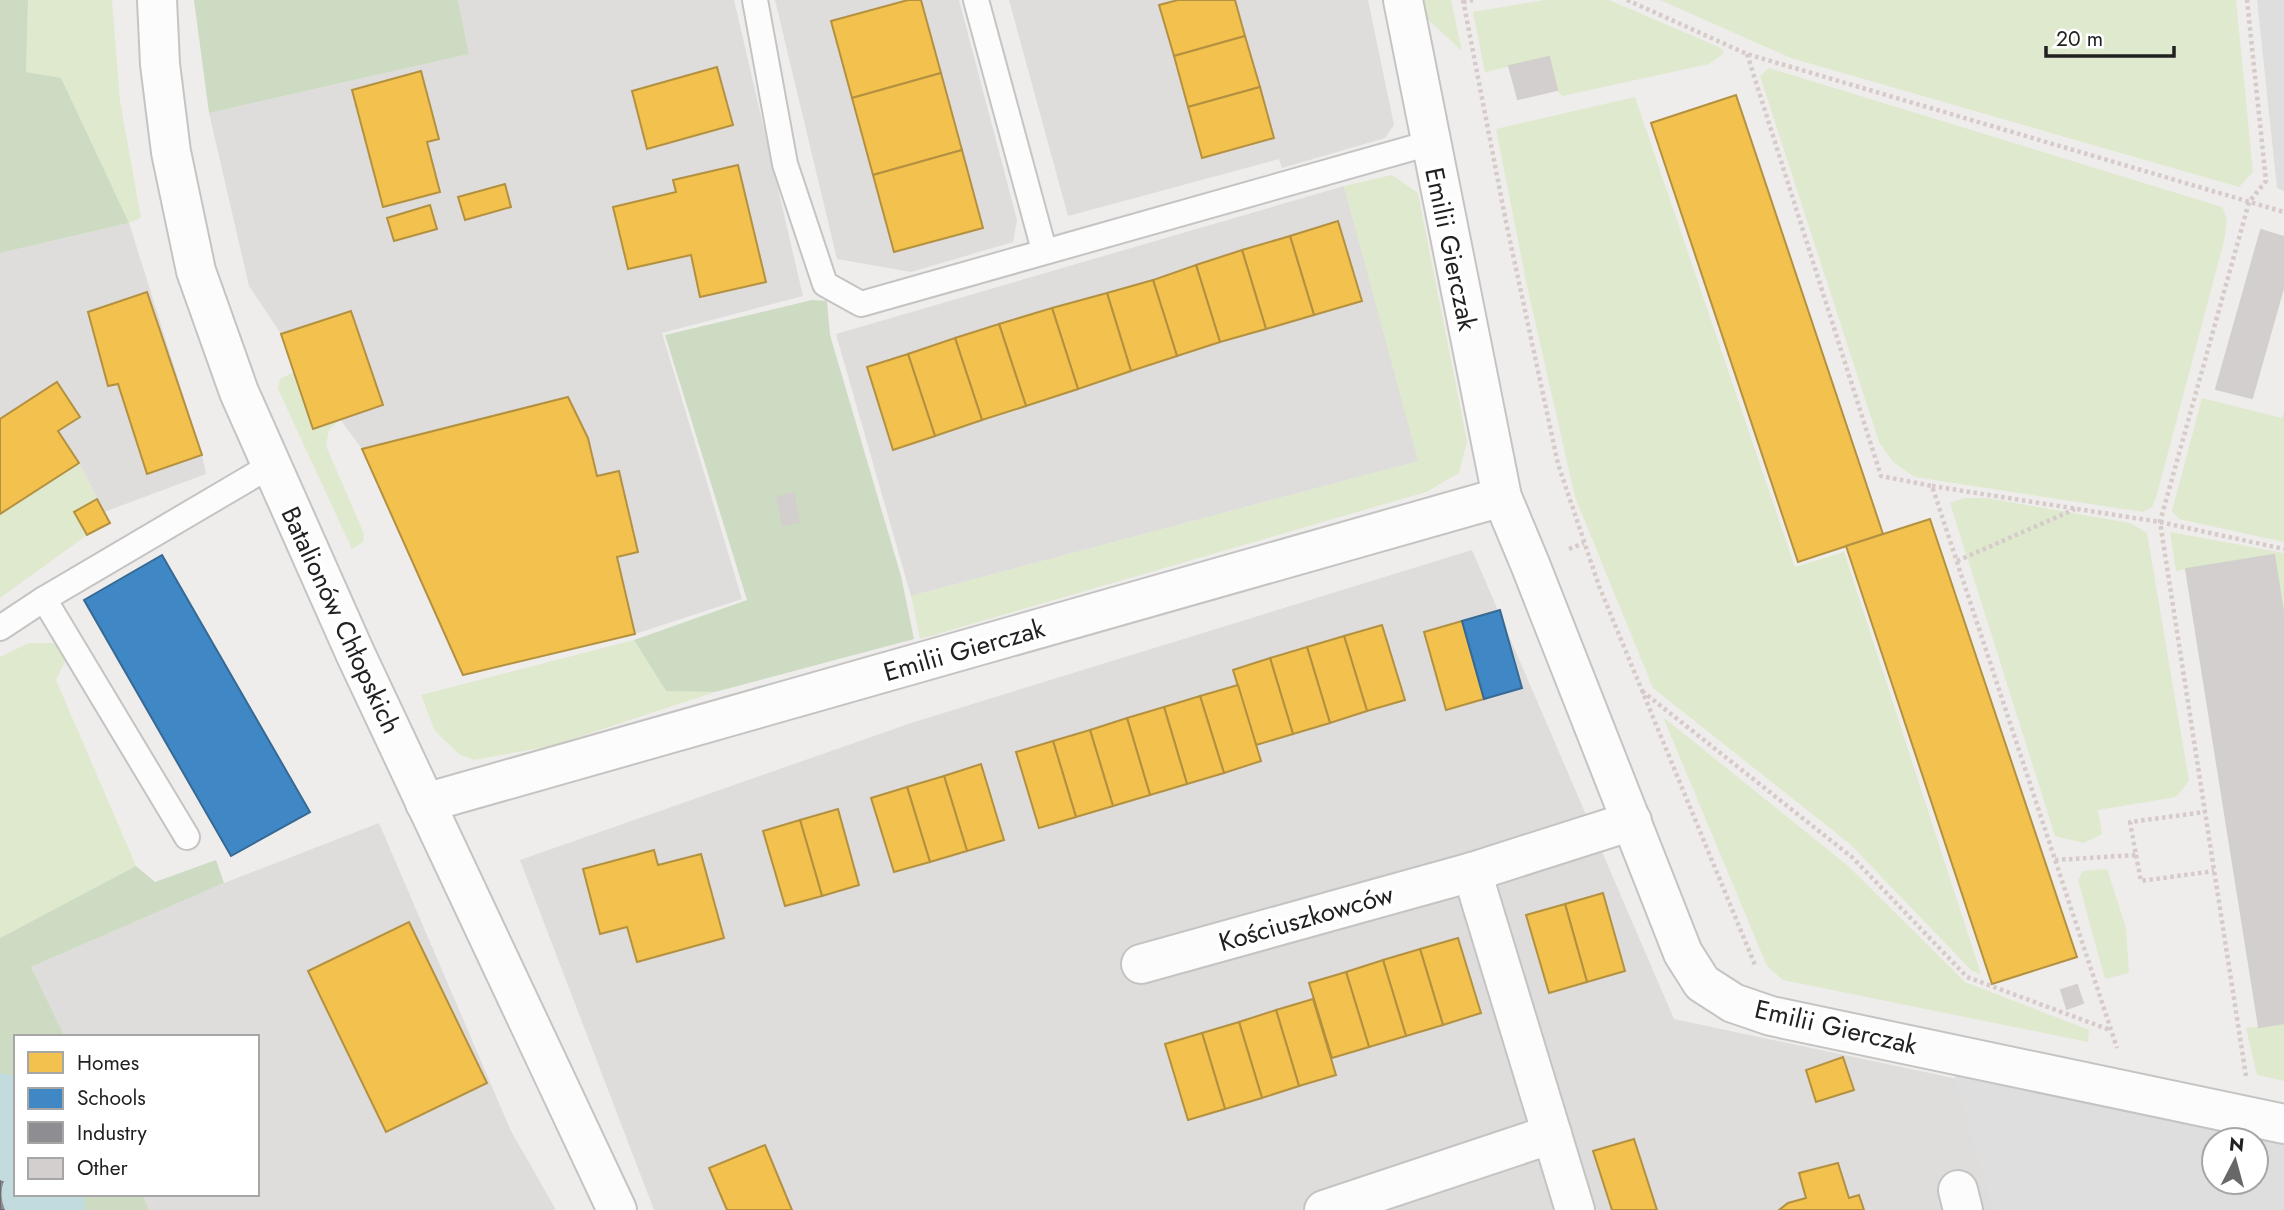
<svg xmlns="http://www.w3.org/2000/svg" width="2284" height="1210" font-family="Jost,sans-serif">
	<rect width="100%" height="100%" fill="#efedeb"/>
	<g fill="#dedddc">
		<path d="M 458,0 L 734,0 L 803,296 L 662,333 L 742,599 L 635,634 L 463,675 L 362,449 L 340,419 L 313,429 L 281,334 L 249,286 L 209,113 L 469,54 Z"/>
		<path d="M 775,0 L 959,0 L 1017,220 L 1013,242 L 911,272 L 837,259 Z"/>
		<path d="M 1009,0 L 1368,0 L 1394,125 L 1385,138 L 1282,168 L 1279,159 L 1068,216 Z"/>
		<path d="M 1344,186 L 1419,461 L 911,596 L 836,334 Z"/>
		<path d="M 129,223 L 202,455 L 206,474 L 104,512 L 79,463 L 58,431 L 80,417 L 0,419 L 0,253 Z"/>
		<path d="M 1472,550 L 1674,1019 L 2247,1140 L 2214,1140 L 2214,1182 L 2256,1182 L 2284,1210 L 654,1210 L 520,860 L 911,723 Z"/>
		<path d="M 379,823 L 511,1131 L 556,1210 L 149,1210 L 142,1194 L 257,1194 L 257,1037 L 65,1037 L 31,967 L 224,883 Z"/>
	</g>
	<g fill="#dee9cd">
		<path d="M 28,0 L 112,0 L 120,101 L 141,218 L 129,223 L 61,79 L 26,72 Z"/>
		<path d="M 1420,0 L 1451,0 L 1462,51 L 1422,14 Z"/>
		<path d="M 1544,0 L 1609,0 L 1721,48 L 1724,53 L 1709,64 L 1562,96 L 1557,90 L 1549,57 L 1485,72 L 1473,12 Z"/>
		<path d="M 1660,0 L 2236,0 L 2253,172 L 2239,187 L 1791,58 Z"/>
		<path d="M 1769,68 L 2222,207 L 2227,219 L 2224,241 L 2156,498 L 2152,507 L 2143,512 L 1915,477 L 1893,462 L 1879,442 L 1760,76 Z"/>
		<path d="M 1635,97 L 1795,567 L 1844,552 L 1981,974 L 1972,971 L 1850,844 L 1653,688 L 1575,497 L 1527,286 L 1496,129 Z"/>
		<path d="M 1392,175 L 1418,193 L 1467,441 L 1459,473 L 1426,492 L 920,639 L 911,596 L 1418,461 L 1344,186 Z"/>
		<path d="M 294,372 L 313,428 L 340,419 L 329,430 L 326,446 L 364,534 L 363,542 L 352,549 L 278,389 L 280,379 Z"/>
		<path d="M 2202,398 L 2282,418 L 2284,412 L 2284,542 L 2179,519 L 2172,511 Z"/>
		<path d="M 79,463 L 97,499 L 75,512 L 87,535 L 0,598 L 0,514 Z"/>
		<path d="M 1964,498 L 1987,498 L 2130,523 L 2147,533 L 2189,781 L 2176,797 L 2098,810 L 2102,834 L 2084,843 L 2055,836 L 1950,503 Z"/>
		<path d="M 2170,532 L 2284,553 L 2284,618 L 2274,555 L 2176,571 Z"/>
		<path d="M 634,640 L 666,691 L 715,692 L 551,746 L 474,760 L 459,754 L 435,731 L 421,695 Z"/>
		<path d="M 29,643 L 55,643 L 67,657 L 56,680 L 136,866 L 0,938 L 0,657 Z"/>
		<path d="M 1663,717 L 1847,865 L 1965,982 L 2089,1030 L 2088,1042 L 1783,980 L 1767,966 Z"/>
		<path d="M 2107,869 L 2126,928 L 2129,973 L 2105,979 L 2078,880 L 2083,871 Z"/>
		<path d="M 2284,1023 L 2284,1081 L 2257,1075 L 2246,1028 Z"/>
	</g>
	<g fill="#cddbc3">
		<path d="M 0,0 L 28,0 L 26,72 L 61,78 L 129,223 L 0,253 Z"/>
		<path d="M 194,0 L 458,0 L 469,54 L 209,113 Z"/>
		<path d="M 812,300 L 827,301 L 830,335 L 901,576 L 914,639 L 715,692 L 666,691 L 634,640 L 747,600 L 665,335 Z"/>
		<path d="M 216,860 L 224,883 L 31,967 L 65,1037 L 16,1037 L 16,1194 L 142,1194 L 149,1210 L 19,1210 L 0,1176 L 0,938 L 136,866 L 155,882 Z"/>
	</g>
	<g fill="#dfdede" fill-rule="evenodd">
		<path d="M 2257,0 L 2284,0 L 2284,191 L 2277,188 Z"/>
		<path d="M 1948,1053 L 2284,1124 L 2284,1210 L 1993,1210 ZM 2214,1140 L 2256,1140 L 2256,1182 L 2214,1182 Z"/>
	</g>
	<g fill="#f2c14e" stroke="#b39140" stroke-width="2">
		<path d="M 908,0 L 921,0 L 941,73 L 852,98 L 831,21 Z"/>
		<path d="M 1178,0 L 1235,0 L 1245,36 L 1174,56 L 1159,5 Z"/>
		<path d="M 1245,36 L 1260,87 L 1188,107 L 1174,56 Z"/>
		<path d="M 717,67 L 733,125 L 647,149 L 632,91 Z"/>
		<path d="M 421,71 L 439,139 L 427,142 L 440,192 L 383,207 L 352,90 Z"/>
		<path d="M 941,73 L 962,150 L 873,175 L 852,98 Z"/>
		<path d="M 1260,87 L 1274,138 L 1202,158 L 1188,107 Z"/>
		<path d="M 1736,95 L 1883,534 L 1798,562 L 1651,123 Z"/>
		<path d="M 962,150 L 983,228 L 894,252 L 873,175 Z"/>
		<path d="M 738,165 L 766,282 L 700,297 L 691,255 L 628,269 L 613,207 L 676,192 L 673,180 Z"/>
		<path d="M 505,184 L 511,207 L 465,220 L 458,197 Z"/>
		<path d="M 430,205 L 437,229 L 394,241 L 387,218 Z"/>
		<path d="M 1338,221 L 1362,301 L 1314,315 L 1290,236 Z"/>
		<path d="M 1290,236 L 1314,315 L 1266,329 L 1242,250 Z"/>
		<path d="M 1242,250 L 1266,329 L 1220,342 L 1196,265 Z"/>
		<path d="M 1196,265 L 1220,342 L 1177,356 L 1153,280 Z"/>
		<path d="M 1153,280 L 1177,356 L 1131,371 L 1107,293 Z"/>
		<path d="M 147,292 L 202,455 L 147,474 L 118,384 L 108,386 L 88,312 Z"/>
		<path d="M 1107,293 L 1131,371 L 1078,389 L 1052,308 Z"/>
		<path d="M 1052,308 L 1078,389 L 1026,406 L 999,324 Z"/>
		<path d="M 351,311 L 383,405 L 313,429 L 281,334 Z"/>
		<path d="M 999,324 L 1026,406 L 982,420 L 955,338 Z"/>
		<path d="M 955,338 L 982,420 L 935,436 L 908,354 Z"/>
		<path d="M 908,354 L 935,436 L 893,450 L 867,367 Z"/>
		<path d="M 57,382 L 80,417 L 58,431 L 79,463 L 0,514 L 0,419 Z"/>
		<path d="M 568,397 L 588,438 L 597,476 L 619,471 L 638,552 L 617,557 L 635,634 L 463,675 L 362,449 Z"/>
		<path d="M 97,499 L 110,523 L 87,535 L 74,512 Z"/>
		<path d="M 1930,519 L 2077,957 L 1992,984 L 1846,546 Z"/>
		<path d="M 1462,621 L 1484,699 L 1446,710 L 1424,632 Z"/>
		<path d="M 1382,625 L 1405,700 L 1367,711 L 1344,636 Z"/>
		<path d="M 1344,636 L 1367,711 L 1330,723 L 1307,647 Z"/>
		<path d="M 1307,647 L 1330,723 L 1293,734 L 1270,658 Z"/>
		<path d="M 1270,658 L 1293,734 L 1256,745 L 1233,670 Z"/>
		<path d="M 1238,685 L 1261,761 L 1224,773 L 1200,696 Z"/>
		<path d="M 1200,696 L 1224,773 L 1187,784 L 1164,707 Z"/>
		<path d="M 1164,707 L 1187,784 L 1150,795 L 1127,718 Z"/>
		<path d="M 1127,718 L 1150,795 L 1113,806 L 1090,730 Z"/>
		<path d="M 1090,730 L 1113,806 L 1076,817 L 1053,741 Z"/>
		<path d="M 1053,741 L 1076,817 L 1039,828 L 1016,752 Z"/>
		<path d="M 981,764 L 1004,840 L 967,851 L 944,776 Z"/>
		<path d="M 944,776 L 967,851 L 930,862 L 907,787 Z"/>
		<path d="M 907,787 L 930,862 L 894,872 L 871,798 Z"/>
		<path d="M 838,809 L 859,885 L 822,896 L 800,820 Z"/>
		<path d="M 800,820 L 822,896 L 785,906 L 763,831 Z"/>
		<path d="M 654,850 L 658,865 L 701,854 L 724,938 L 637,962 L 627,927 L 600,934 L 583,869 Z"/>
		<path d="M 1603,893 L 1625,971 L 1587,982 L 1565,904 Z"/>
		<path d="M 1565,904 L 1587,982 L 1549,993 L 1526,915 Z"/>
		<path d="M 409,922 L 487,1083 L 386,1132 L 308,971 Z"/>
		<path d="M 1458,938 L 1481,1013 L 1443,1025 L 1420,949 Z"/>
		<path d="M 1420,949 L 1443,1025 L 1406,1036 L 1383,960 Z"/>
		<path d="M 1383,960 L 1406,1036 L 1369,1047 L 1346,972 Z"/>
		<path d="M 1346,972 L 1369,1047 L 1332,1058 L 1309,983 Z"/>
		<path d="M 1313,999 L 1336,1075 L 1299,1086 L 1276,1010 Z"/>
		<path d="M 1276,1010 L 1299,1086 L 1262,1098 L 1239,1022 Z"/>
		<path d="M 1239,1022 L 1262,1098 L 1225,1109 L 1202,1033 Z"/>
		<path d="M 1202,1033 L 1225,1109 L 1188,1120 L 1165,1044 Z"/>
		<path d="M 1843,1057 L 1854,1090 L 1816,1102 L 1806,1070 Z"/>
		<path d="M 1634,1139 L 1657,1210 L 1612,1210 L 1593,1151 Z"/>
		<path d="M 765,1145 L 792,1210 L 727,1210 L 709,1168 Z"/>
		<path d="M 1838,1163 L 1849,1198 L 1859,1195 L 1864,1210 L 1779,1210 L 1788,1203 L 1806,1198 L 1799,1173 Z"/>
	</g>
	<g fill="#3f88c5" stroke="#366994" stroke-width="2">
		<path d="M 162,555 L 310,812 L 231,856 L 84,600 Z"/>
		<path d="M 1500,610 L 1522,688 L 1484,699 L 1462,621 Z"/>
	</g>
	<path fill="#8d8d92" stroke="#6d6d70" stroke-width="2" d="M 0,1176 L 19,1210 L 0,1210 Z"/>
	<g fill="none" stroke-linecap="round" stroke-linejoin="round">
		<g stroke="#c2dbde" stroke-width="77">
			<path d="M 0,1112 L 16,1145"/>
			<path d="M 40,1194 L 47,1210"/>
		</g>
	</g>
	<g fill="#d2cfce" stroke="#d2cfcc" stroke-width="2">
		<path d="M 1549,57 L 1557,90 L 1518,99 L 1509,66 Z"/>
		<path d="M 2261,230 L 2284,237 L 2284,285 L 2252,398 L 2216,389 Z"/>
		<path d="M 794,493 L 799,522 L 783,525 L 777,497 Z"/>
		<path d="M 2274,555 L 2284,618 L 2284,1023 L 2259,1027 L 2186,569 Z"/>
		<path d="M 2077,985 L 2083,1003 L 2067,1009 L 2061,990 Z"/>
	</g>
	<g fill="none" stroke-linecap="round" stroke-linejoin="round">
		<g stroke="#c5c4c3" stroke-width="28">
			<g id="service">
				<path d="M 755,0 L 785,164 L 825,284 L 861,304 L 1430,143"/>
				<path d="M 976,0 L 1044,250"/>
				<path d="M 44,599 L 187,837"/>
				<path d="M 0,628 L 44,599 L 270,466"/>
			</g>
		</g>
		<g stroke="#c5c4c3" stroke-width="42">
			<g id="minor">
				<path d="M 157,0 L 160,64 L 171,152 L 196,271 L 239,392 L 355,653 L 617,1210"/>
				<path d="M 1403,0 L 1502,497 L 1530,564 L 1683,953 L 1702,983 L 1733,1003 L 1771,1016 L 2284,1124"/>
				<path d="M 425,803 L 1502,497"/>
				<path d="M 1472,872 L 1575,1210"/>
				<path d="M 1141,964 L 1472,872 L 1632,821"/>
				<path d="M 1958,1190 L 1963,1210"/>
				<path d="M 1324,1210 L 1552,1134"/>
			</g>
		</g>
		<g stroke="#d6caca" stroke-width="4.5" stroke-dasharray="3.5 3.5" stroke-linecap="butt">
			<path d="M 1463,0 L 1506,222 L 1558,464 L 1599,586 L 1755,965"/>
			<path d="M 1627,0 L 1747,54 L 2284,212"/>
			<path d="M 1463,2 L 1473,0"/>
			<path d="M 1747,54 L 1881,476 L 1932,486 L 2117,1048"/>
			<path d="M 1932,486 L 2160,522 L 2284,549"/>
			<path d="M 1569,549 L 1584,543"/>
			<path d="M 1957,561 L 2075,509"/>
			<path d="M 1642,691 L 1853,858 L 1967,977 L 2110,1030"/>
			<path d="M 2136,855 L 2141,881 L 2214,871"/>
			<path d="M 2055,860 L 2136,855 L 2130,822 L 2205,812"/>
			<path d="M 2246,1076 L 2160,522 L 2249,202 L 2266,181 L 2247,0"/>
		</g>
		<use href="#service" stroke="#fdfcfc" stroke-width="24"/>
		<use href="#minor" stroke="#fdfcfc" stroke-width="38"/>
	</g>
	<g text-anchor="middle" stroke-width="7" stroke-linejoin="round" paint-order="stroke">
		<g font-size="26" fill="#212121" stroke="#fff">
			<text transform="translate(1451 249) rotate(78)" y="9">Emilii Gierczak</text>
			<text transform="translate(341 620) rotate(65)" y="9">Batalionów Chłopskich</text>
			<text transform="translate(964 650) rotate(-16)" y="9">Emilii Gierczak</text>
			<text transform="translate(1306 918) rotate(-16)" y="9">Kościuszkowców</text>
			<text transform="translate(1836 1027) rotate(13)" y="9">Emilii Gierczak</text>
		</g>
	</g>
	<rect x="14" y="1035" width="245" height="161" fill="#ffffff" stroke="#a6a6a6" stroke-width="2"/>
	<rect x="28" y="1052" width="35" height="21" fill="#f2c14e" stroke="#a6a6a6" stroke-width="2"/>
	<text x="77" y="1070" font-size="21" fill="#212121">Homes</text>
	<rect x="28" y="1088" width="35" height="21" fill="#3f88c5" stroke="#a6a6a6" stroke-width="2"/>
	<text x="77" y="1105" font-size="21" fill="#212121">Schools</text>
	<rect x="28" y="1122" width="35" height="21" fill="#8d8d92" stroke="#a6a6a6" stroke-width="2"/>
	<text x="77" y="1140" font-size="21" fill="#212121">Industry</text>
	<rect x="28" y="1158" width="35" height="21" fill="#d2cfce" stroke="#a6a6a6" stroke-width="2"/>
	<text x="77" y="1175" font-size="21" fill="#212121">Other</text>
	<g transform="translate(2235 1161) rotate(6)"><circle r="33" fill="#ffffff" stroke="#a6a6a6" stroke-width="2"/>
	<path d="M0-5L12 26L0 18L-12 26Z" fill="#696868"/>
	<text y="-10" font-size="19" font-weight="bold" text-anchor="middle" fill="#212121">N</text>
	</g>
	<path d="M2046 46v10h128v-10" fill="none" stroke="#212121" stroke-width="3.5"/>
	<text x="2056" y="46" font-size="21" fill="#212121" stroke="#ffffff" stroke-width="5" paint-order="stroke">20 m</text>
</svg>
